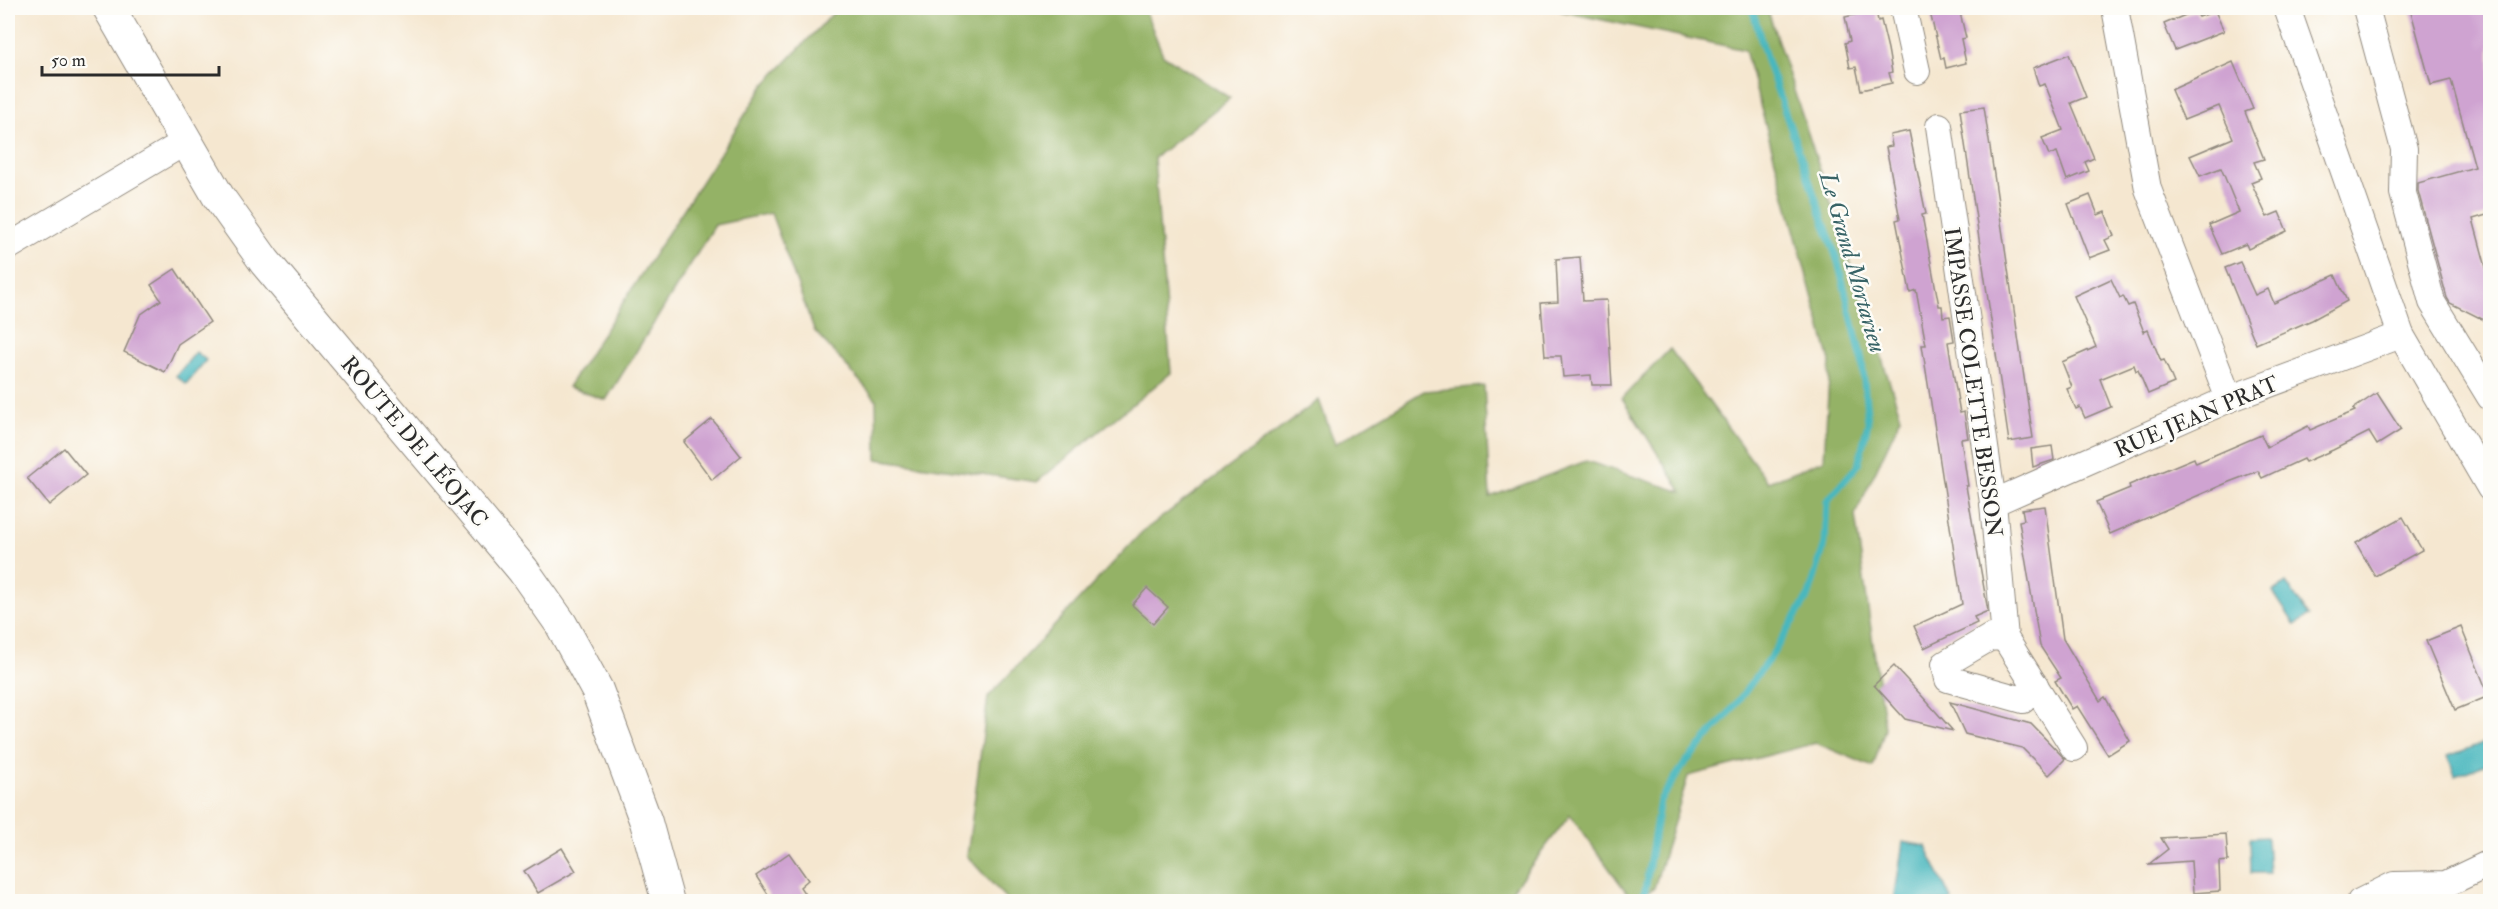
<svg xmlns="http://www.w3.org/2000/svg" width="2498" height="909" font-family="'IM FELL Double Pica',serif">
	<rect width="100%" height="100%" fill="#fdfcf7"/>
	<filter id="ink" filterUnits="userSpaceOnUse"><feTurbulence type="fractalNoise" baseFrequency=".0167" numOctaves="2"/><feDisplacementMap in="SourceGraphic" scale="12" xChannelSelector="R" yChannelSelector="G"/><feConvolveMatrix kernelMatrix="1 2 1 2 8 2 1 2 1" color-interpolation-filters="sRGB"/></filter>
	<filter id="wash" filterUnits="userSpaceOnUse"><feTurbulence type="fractalNoise" baseFrequency=".008" numOctaves="4" result="noise"/><feDisplacementMap in="SourceGraphic" scale="24" xChannelSelector="R" yChannelSelector="G"/><feGaussianBlur stdDeviation="1.35" result="paint"/><feColorMatrix in="noise" values="0 0 0 0 0 0 0 0 0 0 0 0 0 0 0 0 0 1.4 0 .05"/><feComposite in="paint" operator="in"/></filter>
	<g filter="url(#wash)">
		<rect width="100%" height="100%" fill="#f5e7d0"/>
		<g fill="#94b266" stroke="#606e48" stroke-width="1.5">
			<path d="M 838,8 L 1144,8 L 1163,55 L 1230,98 L 1154,158 L 1171,373 L 1037,482 L 877,459 L 876,399 L 814,330 L 771,213 L 715,225 L 606,400 L 568,387 L 765,84 Z"/>
			<path d="M 1572,8 L 1767,8 L 1901,417 L 1855,515 L 1885,729 L 1873,767 L 1816,743 L 1688,776 L 1654,888 L 1633,901 L 1570,815 L 1504,901 L 1008,901 L 967,856 L 988,697 L 1142,532 L 1319,400 L 1335,444 L 1424,391 L 1484,386 L 1490,497 L 1586,461 L 1682,492 L 1622,398 L 1670,349 L 1768,482 L 1824,460 L 1830,361 L 1745,50 L 1560,11 Z"/>
		</g>
		<g fill="#48b7be" stroke="#3a7174" stroke-width="1.5">
			<path d="M 196,352 L 206,360 L 186,384 L 176,376 Z"/>
			<path d="M 2286,583 L 2309,616 L 2295,625 L 2273,592 Z"/>
			<path d="M 2487,742 L 2490,750 L 2490,763 L 2455,776 L 2448,756 Z"/>
			<path d="M 2267,837 L 2269,873 L 2251,873 L 2250,838 Z"/>
			<path d="M 1903,842 L 1926,846 L 1952,901 L 1894,901 Z"/>
		</g>
		<g fill="none" stroke-linecap="round" stroke-linejoin="round">
			<path stroke="#48b7be" stroke-width="7" d="M 1643,902 L 1660,800 L 1686,762 L 1730,712 L 1772,655 L 1809,595 L 1825,543 L 1827,501 L 1858,465 L 1868,423 L 1862,360 L 1838,262 L 1767,61 L 1752,8"/>
		</g>
		<g id="blocks">
			<g fill="#cfa3d1">
				<path d="M 1929,8 L 1959,8 L 1966,38 L 1961,39 L 1966,63 L 1946,68 L 1944,58 L 1941,59 Z"/>
				<path d="M 2410,8 L 2490,8 L 2490,214 L 2473,219 L 2487,271 L 2490,273 L 2490,323 L 2450,303 L 2447,298 L 2418,191 L 2418,183 L 2475,167 L 2451,80 L 2431,85 Z"/>
				<path d="M 1876,10 L 1878,21 L 1881,20 L 1888,49 L 1892,72 L 1889,73 L 1892,83 L 1861,90 L 1856,67 L 1850,68 L 1845,43 L 1850,41 L 1845,17 Z"/>
				<path d="M 2195,11 L 2199,17 L 2215,11 L 2224,31 L 2175,50 L 2164,24 Z"/>
				<path d="M 2069,54 L 2086,97 L 2071,103 L 2094,158 L 2085,162 L 2089,171 L 2067,180 L 2057,152 L 2049,155 L 2042,138 L 2063,130 L 2045,84 L 2039,86 L 2033,68 Z"/>
				<path d="M 2233,62 L 2253,109 L 2245,112 L 2264,159 L 2254,162 L 2261,178 L 2251,182 L 2267,217 L 2279,212 L 2287,231 L 2248,249 L 2246,244 L 2222,254 L 2209,225 L 2239,212 L 2221,168 L 2200,176 L 2190,156 L 2233,138 L 2219,106 L 2184,120 L 2171,90 Z"/>
				<path d="M 1984,107 L 2033,438 L 2009,442 L 1960,110 Z"/>
				<path d="M 1909,131 L 1926,214 L 1922,215 L 1939,306 L 1942,306 L 1943,317 L 1950,316 L 1954,341 L 1948,342 L 1960,413 L 1964,412 L 1968,438 L 1961,439 L 1968,486 L 1966,486 L 1988,611 L 1974,617 L 1977,623 L 1924,648 L 1914,626 L 1962,604 L 1922,345 L 1926,345 L 1916,290 L 1910,292 L 1896,220 L 1900,219 L 1886,147 L 1892,146 L 1890,135 Z"/>
				<path d="M 2090,195 L 2098,215 L 2105,212 L 2114,236 L 2105,240 L 2110,250 L 2089,258 L 2068,204 Z"/>
				<path d="M 1580,257 L 1583,301 L 1607,300 L 1612,385 L 1592,385 L 1591,375 L 1563,377 L 1561,356 L 1545,356 L 1541,303 L 1558,302 L 1556,259 Z"/>
				<path d="M 2240,262 L 2255,295 L 2268,289 L 2274,303 L 2335,275 L 2347,301 L 2312,320 L 2256,344 L 2225,268 Z"/>
				<path d="M 175,269 L 210,322 L 178,344 L 165,372 L 124,352 L 140,315 L 161,300 L 151,285 Z"/>
				<path d="M 2111,279 L 2120,298 L 2123,296 L 2128,306 L 2133,304 L 2144,332 L 2148,330 L 2161,361 L 2164,360 L 2174,383 L 2148,394 L 2138,370 L 2136,371 L 2134,365 L 2100,379 L 2111,407 L 2085,418 L 2080,407 L 2076,409 L 2067,389 L 2072,387 L 2062,362 L 2096,347 L 2074,296 Z"/>
				<path d="M 2377,393 L 2401,430 L 2377,445 L 2369,432 L 2333,450 L 2305,462 L 2303,459 L 2262,478 L 2258,471 L 2229,482 L 2110,534 L 2096,502 L 2130,488 L 2129,485 L 2194,458 L 2196,463 L 2261,435 L 2267,447 L 2308,426 L 2310,430 L 2355,411 L 2353,409 Z"/>
				<path d="M 712,419 L 741,456 L 712,480 L 684,442 Z"/>
				<path d="M 2052,446 L 2054,460 L 2033,467 L 2031,449 Z"/>
				<path d="M 64,448 L 86,475 L 49,505 L 27,478 Z"/>
				<path d="M 2045,506 L 2063,639 L 2100,701 L 2105,697 L 2130,741 L 2108,755 L 2077,706 L 2072,709 L 2055,681 L 2061,678 L 2040,646 L 2019,521 L 2024,520 L 2022,509 Z"/>
				<path d="M 2403,517 L 2422,550 L 2375,576 L 2356,543 Z"/>
				<path d="M 1147,588 L 1168,607 L 1153,624 L 1132,605 Z"/>
				<path d="M 2461,627 L 2489,696 L 2455,710 L 2426,641 Z"/>
				<path d="M 1894,666 L 1921,695 L 1953,731 L 1905,719 L 1874,685 Z"/>
				<path d="M 1950,702 L 2031,724 L 2065,759 L 2049,775 L 2022,748 L 1965,734 Z"/>
				<path d="M 2226,834 L 2228,861 L 2219,862 L 2220,891 L 2193,893 L 2191,861 L 2149,864 L 2168,849 L 2161,838 Z"/>
				<path d="M 562,848 L 576,871 L 538,893 L 524,871 Z"/>
				<path d="M 789,853 L 808,880 L 800,887 L 810,902 L 773,902 L 756,876 Z"/>
			</g>
		</g>
	</g>
	<g filter="url(#ink)">
		<use href="#blocks" fill-opacity="0" stroke="#90897e" stroke-width="1.5"/>
		<g fill="none" stroke-linecap="round" stroke-linejoin="round">
			<g stroke="#90897e" stroke-width="28">
				<g id="minor">
					<path d="M 1903,8 L 1917,71"/>
					<path d="M 2115,8 L 2148,189 L 2229,399"/>
					<path d="M 2287,8 L 2401,335 L 2490,488"/>
					<path d="M 2366,8 L 2404,149 L 2403,193 L 2432,302 L 2490,397"/>
					<path d="M 1939,126 L 1993,503 L 2005,638 L 2074,748"/>
					<path d="M 8,247 L 185,142"/>
					<path d="M 1993,503 L 2229,399 L 2401,335"/>
					<path d="M 2005,638 L 1991,637 L 1945,664 L 1948,679 L 2023,700 L 2035,685"/>
					<path d="M 2360,902 L 2394,885 L 2446,884 L 2490,863"/>
				</g>
			</g>
			<g stroke="#90897e" stroke-width="34">
				<path id="major" d="M 109,8 L 218,196 L 265,262 L 523,570 L 561,624 L 597,690 L 646,822 L 668,902"/>
			</g>
			<use href="#minor" stroke="#fff" stroke-width="26"/>
			<use href="#major" stroke="#fff" stroke-width="32"/>
		</g>
	</g>
	<g text-anchor="middle" stroke-width="5" stroke-linejoin="round" paint-order="stroke">
		<g font-size="22" fill="#2b2b2b" stroke="#fdfcf7">
			<text transform="translate(1974 382) rotate(82)" y="8">IMPASSE COLETTE BESSON</text>
			<text transform="translate(2196 416) rotate(-23)" y="8">RUE JEAN PRAT</text>
			<text transform="translate(415 441) rotate(50)" y="8">ROUTE DE LÉOJAC</text>
		</g>
		<g font-size="24" font-style="italic" fill="#376366" stroke="#fdfcf7">
			<text transform="translate(1853 262) rotate(74)" y="8">Le Grand Mortarieu</text>
		</g>
	</g>
	<rect width="2498" height="909" fill="none" stroke="#fdfcf7" stroke-width="30"/>
	<path d="M42 66v9h177v-9" fill="none" stroke="#2b2b2b" stroke-width="3"/>
	<text x="51" y="66" font-size="18" fill="#2b2b2b" stroke="#fdfcf7" stroke-width="4.5" paint-order="stroke">50 m</text>
</svg>
